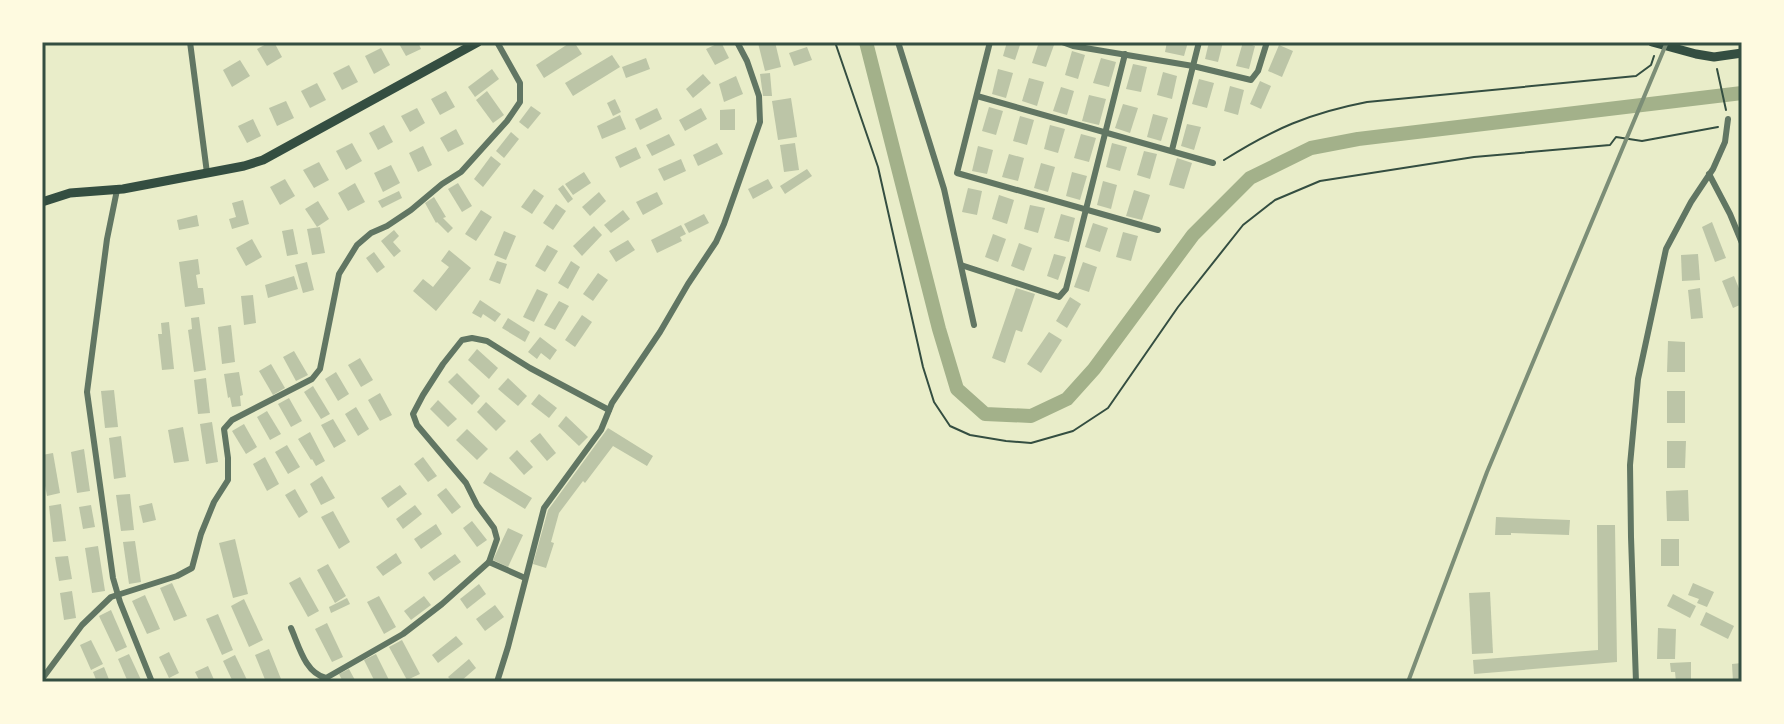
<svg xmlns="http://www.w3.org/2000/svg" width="1784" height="724" font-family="'Source Sans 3',sans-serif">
	<rect width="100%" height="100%" fill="#e9edc9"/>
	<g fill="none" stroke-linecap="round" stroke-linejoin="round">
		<path stroke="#a3b18a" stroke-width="14" d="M 866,42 L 939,329 L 957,389 L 985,414 L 1031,416 L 1067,399 L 1094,369 L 1193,235 L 1250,178 L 1311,148 L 1358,139 L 1742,93"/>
	</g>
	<g fill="#bcc5a7">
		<path d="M 270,42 L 274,42 L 282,57 L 267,66 L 257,49 Z"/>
		<path d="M 398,42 L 418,42 L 421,49 L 406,56 Z"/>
		<path d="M 571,42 L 574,42 L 582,54 L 544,78 L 536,65 Z"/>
		<path d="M 721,42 L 729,58 L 715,65 L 706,49 Z"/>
		<path d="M 764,42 L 775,42 L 781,67 L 765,71 L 758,43 Z"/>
		<path d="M 1007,42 L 1021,42 L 1015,60 L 1003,56 Z"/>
		<path d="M 1039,42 L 1054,45 L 1046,67 L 1032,63 Z"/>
		<path d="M 1167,42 L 1188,42 L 1184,56 L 1165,52 Z"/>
		<path d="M 1209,42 L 1223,42 L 1218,62 L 1205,59 Z"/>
		<path d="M 1243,42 L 1255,46 L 1249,69 L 1236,66 Z"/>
		<path d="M 1279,45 L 1293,51 L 1282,77 L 1268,71 Z"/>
		<path d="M 807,47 L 812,60 L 794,66 L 789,53 Z"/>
		<path d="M 381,48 L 390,65 L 374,74 L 365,56 Z"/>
		<path d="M 1072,51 L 1085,55 L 1078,79 L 1065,75 Z"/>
		<path d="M 612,55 L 620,67 L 573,96 L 565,83 Z"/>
		<path d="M 646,58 L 650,69 L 626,78 L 622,67 Z"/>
		<path d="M 1101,58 L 1116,62 L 1109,87 L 1093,83 Z"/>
		<path d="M 240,60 L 250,76 L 232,87 L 223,70 Z"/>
		<path d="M 1133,64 L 1147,67 L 1141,92 L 1126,89 Z"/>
		<path d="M 349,65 L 358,82 L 342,90 L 333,73 Z"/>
		<path d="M 492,69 L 499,79 L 475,97 L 468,87 Z"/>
		<path d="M 998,69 L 1013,73 L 1006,98 L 992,94 Z"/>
		<path d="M 1163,72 L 1177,76 L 1172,99 L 1157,95 Z"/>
		<path d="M 770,73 L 772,96 L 763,96 L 760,74 Z"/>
		<path d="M 703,74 L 711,83 L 693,98 L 686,89 Z"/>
		<path d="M 736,76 L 743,94 L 724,102 L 719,84 Z"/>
		<path d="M 1029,78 L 1044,82 L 1037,106 L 1022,101 Z"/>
		<path d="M 1199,79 L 1214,83 L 1207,108 L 1192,104 Z"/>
		<path d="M 1260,81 L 1271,86 L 1261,109 L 1250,104 Z"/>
		<path d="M 317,83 L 326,100 L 310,108 L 301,91 Z"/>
		<path d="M 1230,86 L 1244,90 L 1238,115 L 1224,111 Z"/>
		<path d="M 1061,87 L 1074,91 L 1067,115 L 1053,111 Z"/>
		<path d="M 446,91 L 455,107 L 440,115 L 431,99 Z"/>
		<path d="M 487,91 L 504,115 L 493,123 L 476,100 Z"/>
		<path d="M 1089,95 L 1106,99 L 1099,125 L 1082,121 Z"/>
		<path d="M 791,98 L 797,137 L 778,140 L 772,101 Z"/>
		<path d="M 615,99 L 621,112 L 613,116 L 607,103 Z"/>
		<path d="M 286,101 L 294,118 L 277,126 L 269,108 Z"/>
		<path d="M 1123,104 L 1138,108 L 1130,133 L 1115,128 Z"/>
		<path d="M 531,106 L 541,113 L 528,129 L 519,122 Z"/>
		<path d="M 989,107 L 1003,111 L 996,135 L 982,131 Z"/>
		<path d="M 417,108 L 425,123 L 410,132 L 401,116 Z"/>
		<path d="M 657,108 L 662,119 L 640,130 L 635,119 Z"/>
		<path d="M 701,108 L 707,119 L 685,131 L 679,120 Z"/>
		<path d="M 735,109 L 735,130 L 720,130 L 720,110 Z"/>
		<path d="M 1153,114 L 1168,118 L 1161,141 L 1147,137 Z"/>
		<path d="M 620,115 L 626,129 L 602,139 L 597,126 Z"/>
		<path d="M 1020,116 L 1034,120 L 1027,145 L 1013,141 Z"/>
		<path d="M 253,119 L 261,136 L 247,143 L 238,126 Z"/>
		<path d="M 1187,124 L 1201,127 L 1194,150 L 1181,146 Z"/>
		<path d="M 384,125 L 393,142 L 378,150 L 369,133 Z"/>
		<path d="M 1050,125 L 1065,129 L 1058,153 L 1044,149 Z"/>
		<path d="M 456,129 L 464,144 L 448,152 L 440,138 Z"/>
		<path d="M 511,132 L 519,139 L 504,158 L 496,151 Z"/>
		<path d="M 669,134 L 675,145 L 652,156 L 646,145 Z"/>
		<path d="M 1081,134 L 1096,138 L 1089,162 L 1074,158 Z"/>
		<path d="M 352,143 L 362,161 L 346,170 L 336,151 Z"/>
		<path d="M 717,143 L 723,154 L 698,166 L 693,155 Z"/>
		<path d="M 795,143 L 799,170 L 784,172 L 780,145 Z"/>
		<path d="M 1112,143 L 1127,147 L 1120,171 L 1106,167 Z"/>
		<path d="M 423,146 L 432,165 L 418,172 L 409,153 Z"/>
		<path d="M 978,146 L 993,150 L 987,174 L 972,171 Z"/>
		<path d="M 636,147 L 641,158 L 620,168 L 615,157 Z"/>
		<path d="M 1144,151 L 1157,154 L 1150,179 L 1137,175 Z"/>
		<path d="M 1009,154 L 1024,158 L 1018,181 L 1002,177 Z"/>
		<path d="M 491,156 L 501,164 L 483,187 L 474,179 Z"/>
		<path d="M 1177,158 L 1192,163 L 1184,189 L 1169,185 Z"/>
		<path d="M 681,159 L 686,171 L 664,181 L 658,169 Z"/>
		<path d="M 319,162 L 329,180 L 314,188 L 303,170 Z"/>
		<path d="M 1041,163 L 1055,167 L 1048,192 L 1034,188 Z"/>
		<path d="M 391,165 L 400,183 L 383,192 L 374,173 Z"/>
		<path d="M 807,169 L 812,176 L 785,194 L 780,186 Z"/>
		<path d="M 584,172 L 591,183 L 573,195 L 565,184 Z"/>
		<path d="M 1072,172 L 1087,176 L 1080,200 L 1066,196 Z"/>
		<path d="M 285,179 L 295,196 L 280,205 L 270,187 Z"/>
		<path d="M 768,179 L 773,188 L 753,199 L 748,189 Z"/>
		<path d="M 1103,181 L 1117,185 L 1111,209 L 1097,205 Z"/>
		<path d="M 355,183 L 365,202 L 348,211 L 338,193 Z"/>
		<path d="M 458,183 L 472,206 L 462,212 L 448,189 Z"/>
		<path d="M 563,185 L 573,199 L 568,203 L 558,189 Z"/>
		<path d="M 968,188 L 982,191 L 977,215 L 962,212 Z"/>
		<path d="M 534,189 L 544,196 L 532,214 L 521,207 Z"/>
		<path d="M 1134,190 L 1150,195 L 1142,220 L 1126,216 Z"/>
		<path d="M 399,191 L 402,198 L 382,208 L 378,201 Z"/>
		<path d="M 599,192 L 606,201 L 590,216 L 582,207 Z"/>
		<path d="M 657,192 L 663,204 L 643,215 L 636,202 Z"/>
		<path d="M 999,195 L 1014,200 L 1007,224 L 992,219 Z"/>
		<path d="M 434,197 L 446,217 L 443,218 L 453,228 L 448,233 L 437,222 L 436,223 L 425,203 Z"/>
		<path d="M 243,200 L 249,224 L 232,229 L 229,219 L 236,217 L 232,203 Z"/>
		<path d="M 318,201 L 329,219 L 317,227 L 305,209 Z"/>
		<path d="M 556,204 L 566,211 L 553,230 L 543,223 Z"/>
		<path d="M 1030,205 L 1045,208 L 1038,233 L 1024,229 Z"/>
		<path d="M 481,210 L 492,217 L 476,241 L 465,234 Z"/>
		<path d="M 623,210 L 630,219 L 611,233 L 604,225 Z"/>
		<path d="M 704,214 L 709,223 L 689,233 L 684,224 Z"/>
		<path d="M 1061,214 L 1075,218 L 1069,242 L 1054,238 Z"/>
		<path d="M 197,215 L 199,226 L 179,230 L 177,220 Z"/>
		<path d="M 1712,222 L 1726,258 L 1715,262 L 1702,227 Z"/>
		<path d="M 1093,223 L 1108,228 L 1100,252 L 1085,247 Z"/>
		<path d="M 681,225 L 686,234 L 680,237 L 682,241 L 657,253 L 651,240 Z"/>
		<path d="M 594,226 L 602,235 L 582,256 L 573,246 Z"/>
		<path d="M 320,227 L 325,253 L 312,255 L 307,229 Z"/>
		<path d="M 293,229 L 298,254 L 287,256 L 282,231 Z"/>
		<path d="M 394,230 L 399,236 L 393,242 L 401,251 L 394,257 L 381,241 Z"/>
		<path d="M 504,231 L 516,236 L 506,260 L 494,255 Z"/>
		<path d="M 1123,232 L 1138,236 L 1131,261 L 1116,257 Z"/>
		<path d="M 993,234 L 1006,239 L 998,262 L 985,257 Z"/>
		<path d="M 252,239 L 262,257 L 246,266 L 236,248 Z"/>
		<path d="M 628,240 L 635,250 L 616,262 L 609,251 Z"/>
		<path d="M 1019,243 L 1032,248 L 1024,271 L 1011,266 Z"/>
		<path d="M 547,245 L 558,251 L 545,272 L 535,266 Z"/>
		<path d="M 449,250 L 471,268 L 436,311 L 413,291 L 423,279 L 433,287 L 449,267 L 441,261 Z"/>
		<path d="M 374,252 L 385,267 L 377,273 L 366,258 Z"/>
		<path d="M 1054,254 L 1066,257 L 1058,280 L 1047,276 Z"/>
		<path d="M 1698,254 L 1700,280 L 1682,281 L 1681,255 Z"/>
		<path d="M 198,259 L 200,274 L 196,275 L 198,288 L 203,288 L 205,304 L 185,307 L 179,262 Z"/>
		<path d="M 497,261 L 507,264 L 500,284 L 489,280 Z"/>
		<path d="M 571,261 L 580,267 L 568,289 L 558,283 Z"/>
		<path d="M 307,262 L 314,290 L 303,293 L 295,265 Z"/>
		<path d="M 1083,262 L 1097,267 L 1089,292 L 1074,287 Z"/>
		<path d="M 598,273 L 608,280 L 593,301 L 583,294 Z"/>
		<path d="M 294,276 L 298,289 L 268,298 L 265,285 Z"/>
		<path d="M 1734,276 L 1742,296 L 1742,304 L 1733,308 L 1722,281 Z"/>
		<path d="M 1016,288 L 1035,294 L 1022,332 L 1016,330 L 1005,363 L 992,358 Z"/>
		<path d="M 1700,288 L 1703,318 L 1691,319 L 1688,290 Z"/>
		<path d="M 537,289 L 548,294 L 534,322 L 523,317 Z"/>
		<path d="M 253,295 L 256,323 L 244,325 L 241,296 Z"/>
		<path d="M 1070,297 L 1081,304 L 1067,328 L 1056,321 Z"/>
		<path d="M 480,300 L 501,314 L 495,322 L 483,314 L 481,318 L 472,313 Z"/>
		<path d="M 559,301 L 569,306 L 555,330 L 544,325 Z"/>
		<path d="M 582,315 L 592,322 L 575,347 L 565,340 Z"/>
		<path d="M 199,317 L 206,370 L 194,372 L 188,330 L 192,329 L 191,318 Z"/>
		<path d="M 508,318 L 530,332 L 525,342 L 502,328 Z"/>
		<path d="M 169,322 L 174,369 L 162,370 L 158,334 L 162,334 L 161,323 Z"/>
		<path d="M 231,325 L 235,362 L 222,364 L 218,327 Z"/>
		<path d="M 1049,332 L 1062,340 L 1041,373 L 1027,364 Z"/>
		<path d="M 540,337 L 557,350 L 550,360 L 541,353 L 537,359 L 528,352 Z"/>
		<path d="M 1668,341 L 1685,342 L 1685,372 L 1667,372 Z"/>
		<path d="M 477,349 L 498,368 L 489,379 L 468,360 Z"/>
		<path d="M 294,351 L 308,375 L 296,381 L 283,357 Z"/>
		<path d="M 360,358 L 373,380 L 361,387 L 348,365 Z"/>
		<path d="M 271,364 L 285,388 L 273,395 L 259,371 Z"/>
		<path d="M 239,372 L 243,395 L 240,396 L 241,406 L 232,407 L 230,397 L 228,398 L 224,374 Z"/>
		<path d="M 336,372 L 349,394 L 338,401 L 325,379 Z"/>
		<path d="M 457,373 L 480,396 L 472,405 L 448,382 Z"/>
		<path d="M 206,378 L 210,413 L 198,414 L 194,380 Z"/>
		<path d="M 508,378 L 527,396 L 518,406 L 498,389 Z"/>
		<path d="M 313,386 L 330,414 L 321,419 L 304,392 Z"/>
		<path d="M 114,390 L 118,427 L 105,428 L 101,391 Z"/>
		<rect x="1667" y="391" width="18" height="32"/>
		<path d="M 380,393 L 392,415 L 380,421 L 368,400 Z"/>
		<path d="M 539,394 L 557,408 L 549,418 L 531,404 Z"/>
		<path d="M 289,398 L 302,421 L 291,427 L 278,404 Z"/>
		<path d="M 438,400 L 457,419 L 448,427 L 430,409 Z"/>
		<path d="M 486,402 L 506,421 L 496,431 L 477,412 Z"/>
		<path d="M 356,407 L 369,429 L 358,436 L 345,414 Z"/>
		<path d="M 267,411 L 281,434 L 270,440 L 257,417 Z"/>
		<path d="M 566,416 L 588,437 L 579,446 L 558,426 Z"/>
		<path d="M 333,419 L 346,441 L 334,448 L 321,425 Z"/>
		<path d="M 212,422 L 218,462 L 206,464 L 200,424 Z"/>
		<path d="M 244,424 L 257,447 L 246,454 L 232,431 Z"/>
		<path d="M 183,427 L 189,461 L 174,463 L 168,430 Z"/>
		<path d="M 608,428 L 653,456 L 647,466 L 613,446 L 585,483 L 583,481 L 559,513 L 551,542 L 554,543 L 546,568 L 533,564 L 548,510 Z"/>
		<path d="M 467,429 L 488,449 L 477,460 L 456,440 Z"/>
		<path d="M 310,432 L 325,461 L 316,466 L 312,459 L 311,460 L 298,439 Z"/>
		<path d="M 540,433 L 556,453 L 547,461 L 530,441 Z"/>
		<path d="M 121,436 L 126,477 L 114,479 L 109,438 Z"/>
		<path d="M 1667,441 L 1686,441 L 1685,468 L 1667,468 Z"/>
		<path d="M 287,445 L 300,467 L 288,474 L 275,452 Z"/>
		<path d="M 84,449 L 90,491 L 77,493 L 71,452 Z"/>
		<path d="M 517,450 L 533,467 L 524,475 L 509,458 Z"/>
		<path d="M 53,453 L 60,493 L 47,496 L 42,470 L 42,455 Z"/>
		<path d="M 265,457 L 279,484 L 267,491 L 253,464 Z"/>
		<path d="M 423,457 L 437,476 L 428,482 L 414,464 Z"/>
		<path d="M 490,472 L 532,498 L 525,509 L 483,483 Z"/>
		<path d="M 322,476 L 335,498 L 321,505 L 310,484 Z"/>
		<path d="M 400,485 L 407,494 L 388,508 L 381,498 Z"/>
		<path d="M 446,488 L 461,507 L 452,514 L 437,495 Z"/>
		<path d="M 295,489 L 308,512 L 299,518 L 285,495 Z"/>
		<path d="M 1688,490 L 1689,521 L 1667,521 L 1666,491 Z"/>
		<path d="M 130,494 L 134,530 L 121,531 L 116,495 Z"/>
		<path d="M 152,503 L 156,520 L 143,523 L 139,506 Z"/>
		<path d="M 61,504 L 66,541 L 53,542 L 49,506 Z"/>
		<path d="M 91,505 L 95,527 L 83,529 L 79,507 Z"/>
		<path d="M 415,505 L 422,514 L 403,529 L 396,519 Z"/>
		<path d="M 333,511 L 350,542 L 339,549 L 321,517 Z"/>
		<path d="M 1496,517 L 1570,520 L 1569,535 L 1511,533 L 1511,535 L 1495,535 Z"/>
		<path d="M 472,521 L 487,540 L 477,547 L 463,528 Z"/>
		<path d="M 436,524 L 442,534 L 421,549 L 414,539 Z"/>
		<path d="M 1597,525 L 1615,525 L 1617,662 L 1474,674 L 1473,660 L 1598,650 Z"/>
		<path d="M 508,528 L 523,535 L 508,567 L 493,560 Z"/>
		<path d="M 235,539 L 248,594 L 233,598 L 219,543 Z"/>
		<rect x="1661" y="539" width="18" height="27"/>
		<path d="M 135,541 L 141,582 L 129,584 L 123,542 Z"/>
		<path d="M 98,546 L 105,591 L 92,593 L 85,548 Z"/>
		<path d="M 396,553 L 402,563 L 383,576 L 376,567 Z"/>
		<path d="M 455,554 L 461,562 L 434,581 L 428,573 Z"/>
		<path d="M 68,556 L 72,579 L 59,581 L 55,557 Z"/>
		<path d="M 328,564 L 346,596 L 335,603 L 317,570 Z"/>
		<path d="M 300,577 L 319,611 L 308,617 L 289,583 Z"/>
		<path d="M 172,583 L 187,616 L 174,621 L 160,588 Z"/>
		<path d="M 1693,583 L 1714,592 L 1707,607 L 1697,603 L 1699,599 L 1688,595 Z"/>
		<path d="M 479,584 L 486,594 L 467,609 L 460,599 Z"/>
		<path d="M 72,591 L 76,618 L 64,620 L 60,593 Z"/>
		<path d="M 1490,592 L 1493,653 L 1472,654 L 1469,593 Z"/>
		<path d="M 1673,594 L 1696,606 L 1690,618 L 1667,606 Z"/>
		<path d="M 145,595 L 160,629 L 147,634 L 132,601 Z"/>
		<path d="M 379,596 L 396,627 L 384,634 L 367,602 Z"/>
		<path d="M 424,596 L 431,605 L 411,620 L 404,611 Z"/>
		<path d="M 347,598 L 350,604 L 331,613 L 329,607 Z"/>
		<path d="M 244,599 L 263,640 L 249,647 L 231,606 Z"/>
		<path d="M 495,605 L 504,617 L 485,631 L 476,619 Z"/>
		<path d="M 111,610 L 127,647 L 116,652 L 99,616 Z"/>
		<path d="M 1706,612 L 1734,626 L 1728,639 L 1700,625 Z"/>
		<path d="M 218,614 L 233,650 L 222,655 L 206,619 Z"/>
		<path d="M 327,623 L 343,657 L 332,662 L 315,629 Z"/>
		<path d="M 1658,628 L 1676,629 L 1675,659 L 1657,659 Z"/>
		<path d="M 456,636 L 463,644 L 438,663 L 432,655 Z"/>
		<path d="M 91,640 L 103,664 L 91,670 L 80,645 Z"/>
		<path d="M 402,640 L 420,674 L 407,680 L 389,647 Z"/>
		<path d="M 269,649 L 281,679 L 275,682 L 266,682 L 255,655 Z"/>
		<path d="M 169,652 L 179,673 L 169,678 L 159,657 Z"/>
		<path d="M 129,654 L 142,682 L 128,682 L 118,659 Z"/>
		<path d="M 376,654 L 390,682 L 375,682 L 364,660 Z"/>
		<path d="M 235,655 L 248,682 L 233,682 L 223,661 Z"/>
		<path d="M 469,659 L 476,668 L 460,682 L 453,682 L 448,677 Z"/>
		<path d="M 1691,662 L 1691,682 L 1676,682 L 1675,672 L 1671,672 L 1670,663 Z"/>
		<path d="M 1742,663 L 1742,682 L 1733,682 L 1732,664 Z"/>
		<path d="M 208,666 L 215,682 L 200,682 L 195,672 Z"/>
		<path d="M 104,667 L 110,682 L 97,682 L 93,672 Z"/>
		<path d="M 349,669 L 356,682 L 343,682 L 339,674 Z"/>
	</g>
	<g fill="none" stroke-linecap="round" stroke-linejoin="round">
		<g stroke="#344e41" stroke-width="2">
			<path d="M 835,42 L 878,167 L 923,367 L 934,402 L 950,426 L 970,435 L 1006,441 L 1031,443 L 1073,431 L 1108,408 L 1178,307 L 1243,225 L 1275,200 L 1320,181 L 1474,157 L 1610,145 L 1616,137 L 1642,141 L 1718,127"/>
			<path d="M 1717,69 L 1726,110"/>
			<path d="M 1224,160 C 1273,129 1310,113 1367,102 L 1636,76 L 1651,65 L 1654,56"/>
		</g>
		<g stroke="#617663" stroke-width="6">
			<path d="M 190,42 L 207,173"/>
			<path d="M 898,42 L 944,189 L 974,325"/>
			<path d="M 990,42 L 957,173 L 1158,230"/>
			<path d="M 1062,42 L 1073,46 L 1193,66 L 1251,80 L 1258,71 L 1267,42"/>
			<path d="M 977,96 L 1213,163"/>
			<path d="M 1172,150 L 1199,42"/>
			<path d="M 1709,174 L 1730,214 L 1742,243"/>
			<path d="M 117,190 L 107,239 L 87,392 L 113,578 L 120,602 L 152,682"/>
			<path d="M 961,265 L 1059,297 L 1066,289 L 1125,54"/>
			<path d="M 525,578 L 489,562 L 497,539 L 494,528 L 477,505 L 466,483 L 417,425 L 413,414 L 423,395 L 443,364 L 462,340 L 472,338 L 487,341 L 530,368 L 609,410"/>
			<path d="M 291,628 C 299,646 305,673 326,678 L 403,634 L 442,604 L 489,562"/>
			<path d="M 42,679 L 82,625 L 111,597 L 177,576 L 192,568 L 201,534 L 214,502 L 228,480 L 228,458 L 224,429 L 232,420 L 312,379 L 320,369 L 339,274 L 357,245 L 371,233 L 387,226 L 411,210 L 442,184 L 461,172 L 507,121 L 520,102 L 520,83 L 497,42"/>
			<path d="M 497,682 L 508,647 L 544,508 L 601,430 L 612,403 L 660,332 L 688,284 L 716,242 L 724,224 L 760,122 L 759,96 L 747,61 L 737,42"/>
			<path d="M 1636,682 L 1631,537 L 1630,465 L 1638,379 L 1666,249 L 1691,202 L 1713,169 L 1725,142 L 1728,119"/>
		</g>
		<g stroke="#344e41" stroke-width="9">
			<path d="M 1652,42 L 1696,54 L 1714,57 L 1742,53"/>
			<path d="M 42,202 L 70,193 L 123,189 L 244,166 L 263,160 L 478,42"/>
		</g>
		<path stroke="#7c8e77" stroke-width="4" d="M 1408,682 L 1487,472 L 1667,42"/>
	</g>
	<rect width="1784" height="724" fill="none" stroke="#fefae0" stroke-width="88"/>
	<rect x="44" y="44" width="1696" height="636" fill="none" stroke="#344e41" stroke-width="3"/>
</svg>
